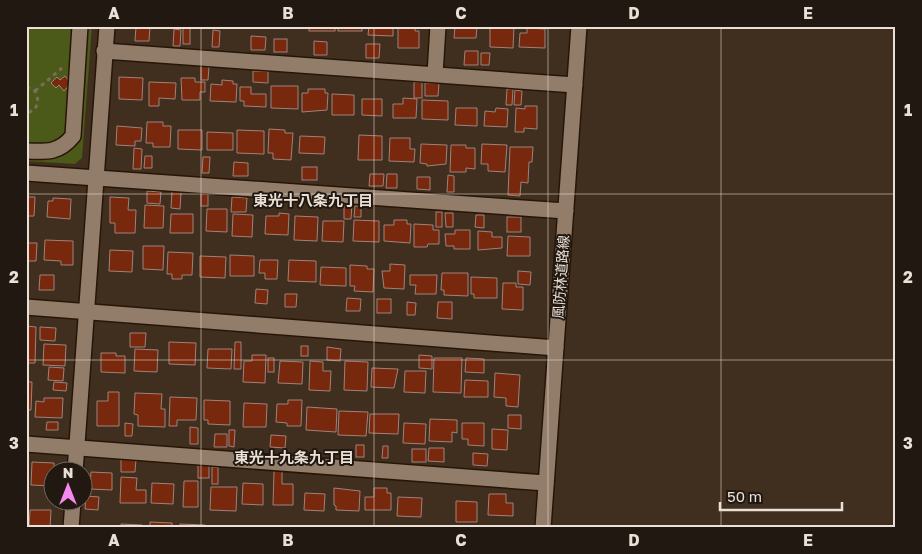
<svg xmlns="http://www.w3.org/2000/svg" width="922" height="554" font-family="'Golos Text','Noto Sans JP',sans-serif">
	<rect width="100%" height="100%" fill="#402f1e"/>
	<path fill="#4b5919" d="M 26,26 L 92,26 L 82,158 L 75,164 L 26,161 Z"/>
	<g fill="#78280d" stroke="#9f827a">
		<rect x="309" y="26" width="26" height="5"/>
		<rect x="338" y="26" width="24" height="5"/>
		<path d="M 369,26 L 393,26 L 393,36 L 368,35 Z"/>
		<path d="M 455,26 L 477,26 L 476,38 L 454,38 Z"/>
		<path d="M 490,26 L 514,26 L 513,48 L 490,47 Z"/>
		<path d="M 136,27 L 150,27 L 149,41 L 135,41 Z"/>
		<rect x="183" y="27" width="7" height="17"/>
		<path d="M 398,27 L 415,27 L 415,31 L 419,31 L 419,48 L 398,48 Z"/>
		<path d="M 527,28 L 545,29 L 545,48 L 519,47 L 520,33 L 527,33 Z"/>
		<path d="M 174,29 L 181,30 L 180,46 L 173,46 Z"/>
		<path d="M 213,30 L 220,31 L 219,47 L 212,47 Z"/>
		<path d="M 251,36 L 266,37 L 265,50 L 251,50 Z"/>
		<rect x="274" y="39" width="13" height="13"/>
		<path d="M 314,41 L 327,42 L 327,55 L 314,55 Z"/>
		<path d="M 366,44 L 380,44 L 379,58 L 366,58 Z"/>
		<path d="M 465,51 L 478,51 L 478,65 L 464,65 Z"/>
		<path d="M 481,53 L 490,53 L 489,65 L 481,65 Z"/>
		<path d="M 201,66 L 209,67 L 208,80 L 201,80 Z"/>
		<path d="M 253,71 L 268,71 L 268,83 L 253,82 Z"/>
		<path d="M 65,76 L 71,83 L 64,91 L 59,85 L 56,88 L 51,83 L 57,77 L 60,80 Z"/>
		<path d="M 119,77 L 143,78 L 142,100 L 119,99 Z"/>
		<path d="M 181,78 L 195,78 L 195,82 L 205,82 L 205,92 L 200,92 L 200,100 L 182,100 Z"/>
		<path d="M 222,80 L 233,81 L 233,84 L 237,84 L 236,102 L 210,101 L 211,84 L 222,85 Z"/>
		<path d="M 149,82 L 176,83 L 175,99 L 159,98 L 159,106 L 149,106 Z"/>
		<rect x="414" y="82" width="8" height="16"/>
		<path d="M 425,83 L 439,83 L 438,96 L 425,96 Z"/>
		<path d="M 271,86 L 298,86 L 298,109 L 271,108 Z"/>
		<path d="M 240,87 L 251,87 L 251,94 L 266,94 L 266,107 L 244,106 L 244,101 L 240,101 Z"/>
		<path d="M 308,89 L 325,89 L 325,93 L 328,93 L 327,110 L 302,112 L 302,93 L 308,93 Z"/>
		<path d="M 507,89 L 513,89 L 512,105 L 506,105 Z"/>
		<path d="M 515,90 L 522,91 L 521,105 L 514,105 Z"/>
		<path d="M 332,94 L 354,95 L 354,115 L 332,115 Z"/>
		<path d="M 403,98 L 417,99 L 416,118 L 393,118 L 393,104 L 403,104 Z"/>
		<path d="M 362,99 L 382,99 L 382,116 L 362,115 Z"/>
		<path d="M 422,100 L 448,101 L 448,120 L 422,119 Z"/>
		<path d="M 525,106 L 537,106 L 537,129 L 524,128 L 524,132 L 515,132 L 516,108 L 525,109 Z"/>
		<path d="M 456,108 L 477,108 L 477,126 L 455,125 Z"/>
		<path d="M 496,108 L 508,109 L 507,127 L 484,126 L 485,111 L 495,112 Z"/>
		<path d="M 147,122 L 163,122 L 163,126 L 171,126 L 170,147 L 153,147 L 153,143 L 146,143 Z"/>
		<path d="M 117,126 L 142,128 L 141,141 L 135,141 L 135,146 L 116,145 Z"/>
		<path d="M 269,129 L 285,130 L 285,133 L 293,133 L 291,160 L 273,159 L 273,153 L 268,153 Z"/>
		<path d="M 178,130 L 202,130 L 202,150 L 178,149 Z"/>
		<path d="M 237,130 L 264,131 L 264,154 L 237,153 Z"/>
		<path d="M 207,132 L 233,133 L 233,150 L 207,150 Z"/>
		<path d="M 359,135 L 382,136 L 382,160 L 358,160 Z"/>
		<path d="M 300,136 L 325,137 L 324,154 L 299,153 Z"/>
		<path d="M 390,138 L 410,138 L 410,149 L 415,149 L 414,162 L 389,161 Z"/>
		<path d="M 421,144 L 447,145 L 446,164 L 427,166 L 427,164 L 420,163 Z"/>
		<path d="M 482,144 L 507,145 L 505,172 L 488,171 L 488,164 L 481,164 Z"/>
		<path d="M 451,145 L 466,145 L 466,148 L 475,148 L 475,169 L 466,168 L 466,172 L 450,172 Z"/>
		<path d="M 510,147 L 533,147 L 532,162 L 529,162 L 528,183 L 521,182 L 520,196 L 508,195 Z"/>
		<path d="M 134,148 L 142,149 L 141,169 L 133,169 Z"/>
		<path d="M 145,156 L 152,156 L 152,168 L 144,168 Z"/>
		<path d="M 203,157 L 210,157 L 209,173 L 202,173 Z"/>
		<path d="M 234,162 L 248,163 L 248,176 L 233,176 Z"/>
		<rect x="302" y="167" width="15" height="13"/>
		<path d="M 370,174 L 384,174 L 383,186 L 369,186 Z"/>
		<path d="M 387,174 L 397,174 L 397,188 L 386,188 Z"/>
		<path d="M 448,175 L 454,176 L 454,192 L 447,192 Z"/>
		<path d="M 417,177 L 430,177 L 430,190 L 417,189 Z"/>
		<path d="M 147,191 L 161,192 L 160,204 L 147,203 Z"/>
		<path d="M 172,191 L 181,192 L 180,209 L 171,208 Z"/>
		<rect x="201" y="194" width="7" height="12"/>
		<path d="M 26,197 L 35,197 L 34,216 L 26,216 Z"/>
		<path d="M 110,197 L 129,198 L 128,210 L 136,210 L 135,233 L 115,233 L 115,223 L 110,223 Z"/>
		<path d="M 232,197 L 247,198 L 246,212 L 231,212 Z"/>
		<path d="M 53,198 L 71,199 L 70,219 L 47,217 L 48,201 L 53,201 Z"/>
		<path d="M 344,204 L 352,204 L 351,219 L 344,219 Z"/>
		<path d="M 145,205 L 164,206 L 163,228 L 144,228 Z"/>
		<path d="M 355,206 L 361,206 L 361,217 L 354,217 Z"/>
		<path d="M 207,209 L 227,209 L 227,232 L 206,231 Z"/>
		<rect x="436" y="212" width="6" height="15"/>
		<path d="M 279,213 L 289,214 L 288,235 L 265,234 L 266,216 L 279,216 Z"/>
		<path d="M 445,213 L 453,213 L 453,227 L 446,227 Z"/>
		<path d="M 171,214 L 193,214 L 193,233 L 170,233 Z"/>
		<path d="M 233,214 L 253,215 L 252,237 L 232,236 Z"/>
		<path d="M 476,215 L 484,215 L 484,228 L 475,227 Z"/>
		<path d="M 295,216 L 318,217 L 317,241 L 294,240 Z"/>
		<rect x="507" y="217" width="14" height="15"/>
		<path d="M 354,220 L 379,221 L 379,242 L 353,241 Z"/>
		<path d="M 394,220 L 407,220 L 407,224 L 411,224 L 410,243 L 384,241 L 384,225 L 394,225 Z"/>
		<path d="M 323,221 L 344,221 L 343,242 L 322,241 Z"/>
		<path d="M 414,224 L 433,225 L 433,230 L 439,230 L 439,244 L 428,244 L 427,247 L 414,247 Z"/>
		<path d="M 455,230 L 470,230 L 470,249 L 454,249 L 454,246 L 446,246 L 445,234 L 455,234 Z"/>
		<path d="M 478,231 L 492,232 L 492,237 L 502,237 L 502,248 L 478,250 Z"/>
		<path d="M 508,236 L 530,237 L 530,256 L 507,256 Z"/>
		<path d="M 45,240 L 73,241 L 73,265 L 61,265 L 61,261 L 44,260 Z"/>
		<path d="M 26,243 L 37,243 L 36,261 L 26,261 Z"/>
		<path d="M 143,246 L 164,246 L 163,270 L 143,269 Z"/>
		<path d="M 110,250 L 133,251 L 132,272 L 109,271 Z"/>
		<path d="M 168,252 L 193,253 L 192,275 L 182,275 L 182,279 L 172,279 L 172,274 L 167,274 Z"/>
		<path d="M 230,255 L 254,256 L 254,276 L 230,276 Z"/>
		<path d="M 200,256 L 226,257 L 225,278 L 200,277 Z"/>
		<path d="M 260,260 L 278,260 L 277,279 L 265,279 L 265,273 L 259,273 Z"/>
		<path d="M 289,260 L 316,261 L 316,282 L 288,281 Z"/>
		<path d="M 390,264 L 405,265 L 404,289 L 384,288 L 382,271 L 390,271 Z"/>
		<path d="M 350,265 L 367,266 L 367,269 L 374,269 L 373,292 L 354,291 L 355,286 L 350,286 Z"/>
		<path d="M 321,267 L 346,268 L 346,286 L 320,285 Z"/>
		<path d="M 518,271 L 531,272 L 530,285 L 518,284 Z"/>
		<path d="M 442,273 L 468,273 L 468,296 L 444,295 L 444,290 L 441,290 Z"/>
		<path d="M 40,275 L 54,275 L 54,290 L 39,290 Z"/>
		<path d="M 410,275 L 437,275 L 436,294 L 415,294 L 416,285 L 410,285 Z"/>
		<path d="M 471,277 L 497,278 L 497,298 L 474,298 L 474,294 L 471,294 Z"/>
		<path d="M 503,283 L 516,283 L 516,287 L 523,287 L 523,310 L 502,309 Z"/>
		<path d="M 256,289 L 268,290 L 267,304 L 255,303 Z"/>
		<path d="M 285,294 L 297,294 L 296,307 L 285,307 Z"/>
		<path d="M 347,298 L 361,299 L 360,311 L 346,311 Z"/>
		<rect x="377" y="299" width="14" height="14"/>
		<path d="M 407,302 L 416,303 L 415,315 L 407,315 Z"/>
		<path d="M 438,302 L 452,302 L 452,319 L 437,318 Z"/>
		<path d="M 26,326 L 36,327 L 35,363 L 26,363 Z"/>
		<path d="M 40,327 L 56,328 L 55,341 L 40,340 Z"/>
		<path d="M 130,333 L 146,333 L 145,347 L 130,347 Z"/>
		<path d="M 169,342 L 196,343 L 195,365 L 169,364 Z"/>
		<path d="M 235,342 L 241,342 L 241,369 L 234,369 Z"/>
		<path d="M 44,344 L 66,345 L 65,366 L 43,365 Z"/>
		<rect x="301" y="346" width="7" height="10"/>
		<path d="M 327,347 L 341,349 L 340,361 L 327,360 Z"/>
		<path d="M 135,349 L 158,350 L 157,372 L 134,371 Z"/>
		<path d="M 208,349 L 232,349 L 231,369 L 207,368 Z"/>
		<path d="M 101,353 L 116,353 L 116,356 L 125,356 L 125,373 L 101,372 Z"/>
		<path d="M 252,355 L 266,355 L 265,383 L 243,382 L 244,361 L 252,361 Z"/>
		<path d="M 419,355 L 432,356 L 432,369 L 419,368 Z"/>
		<rect x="268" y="358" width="6" height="14"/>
		<path d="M 434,358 L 462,358 L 461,393 L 433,392 Z"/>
		<path d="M 466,358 L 484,359 L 484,373 L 465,372 Z"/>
		<path d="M 280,361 L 303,362 L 302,384 L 278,383 Z"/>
		<path d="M 310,361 L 323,362 L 323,371 L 331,371 L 330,391 L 309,390 Z"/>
		<path d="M 345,361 L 368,362 L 367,391 L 344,390 Z"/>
		<path d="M 49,367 L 64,368 L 63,381 L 48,380 Z"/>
		<path d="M 372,368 L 398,369 L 394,388 L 371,387 Z"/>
		<path d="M 405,371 L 426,371 L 425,393 L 404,392 Z"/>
		<path d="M 495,373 L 520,375 L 518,407 L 506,406 L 506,398 L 494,397 Z"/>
		<path d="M 465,380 L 488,381 L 488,397 L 464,397 Z"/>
		<path d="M 26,382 L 32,382 L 31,410 L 26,410 Z"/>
		<path d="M 54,382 L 67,383 L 66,391 L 53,390 Z"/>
		<path d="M 108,392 L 119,392 L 119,426 L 97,426 L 97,401 L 108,401 Z"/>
		<path d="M 135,393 L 162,394 L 161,409 L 165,409 L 165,427 L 138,426 L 138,415 L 134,414 Z"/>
		<path d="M 170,397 L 197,398 L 196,420 L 177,420 L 177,426 L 169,426 Z"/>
		<path d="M 44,398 L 63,398 L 62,418 L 35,417 L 36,401 L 44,402 Z"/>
		<path d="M 204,400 L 230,401 L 230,425 L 208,424 L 208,420 L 204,420 Z"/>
		<path d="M 288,400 L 302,400 L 301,426 L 287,426 L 287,423 L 276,422 L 277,404 L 288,404 Z"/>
		<path d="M 244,403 L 267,404 L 266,427 L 243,427 Z"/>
		<path d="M 307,407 L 337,409 L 336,432 L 306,430 Z"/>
		<path d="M 339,411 L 368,412 L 366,436 L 338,435 Z"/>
		<path d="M 370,414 L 399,414 L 398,434 L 369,433 Z"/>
		<path d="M 508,415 L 521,415 L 521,429 L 508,428 Z"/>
		<path d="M 430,419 L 457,420 L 457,433 L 452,432 L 452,442 L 429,441 Z"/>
		<path d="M 47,422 L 58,422 L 58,430 L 46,430 Z"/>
		<path d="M 125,423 L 133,424 L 132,436 L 125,436 Z"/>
		<path d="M 404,423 L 426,424 L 425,444 L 403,443 Z"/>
		<path d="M 462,423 L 484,423 L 484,446 L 468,445 L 468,439 L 462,439 Z"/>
		<path d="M 190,427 L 198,428 L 198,444 L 190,444 Z"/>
		<path d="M 492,429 L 508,430 L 507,450 L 492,449 Z"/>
		<path d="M 229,430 L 235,430 L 234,447 L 229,446 Z"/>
		<path d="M 215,434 L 227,434 L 227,447 L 214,447 Z"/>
		<path d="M 271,435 L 286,436 L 285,448 L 270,447 Z"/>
		<rect x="356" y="445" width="8" height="12"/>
		<path d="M 383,446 L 388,446 L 388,458 L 382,458 Z"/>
		<path d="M 429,448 L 444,448 L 444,462 L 428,461 Z"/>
		<rect x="412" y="449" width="14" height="13"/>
		<path d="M 473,453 L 488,454 L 487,466 L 473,465 Z"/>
		<path d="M 121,459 L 136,459 L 135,472 L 121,472 Z"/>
		<path d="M 32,462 L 54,463 L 54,470 L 60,470 L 52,472 L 52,486 L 31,485 Z"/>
		<rect x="198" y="465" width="11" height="13"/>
		<rect x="212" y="467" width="6" height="17"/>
		<path d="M 274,471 L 282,471 L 282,484 L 293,484 L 293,505 L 273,505 Z"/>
		<path d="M 91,472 L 112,473 L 112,490 L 90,489 Z"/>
		<path d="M 121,477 L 137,478 L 136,490 L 146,490 L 146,503 L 120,503 Z"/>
		<path d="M 184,481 L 198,481 L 198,507 L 183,507 Z"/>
		<path d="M 152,483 L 174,484 L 173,504 L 151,503 Z"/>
		<path d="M 243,483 L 263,484 L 263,505 L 242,504 Z"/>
		<path d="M 211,487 L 237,487 L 236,511 L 210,510 Z"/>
		<path d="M 334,488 L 360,491 L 359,511 L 336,510 L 336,506 L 334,505 Z"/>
		<path d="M 374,488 L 387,488 L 387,493 L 391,493 L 391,510 L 365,510 L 365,497 L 374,497 Z"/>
		<path d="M 305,493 L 325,494 L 324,511 L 304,510 Z"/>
		<path d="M 489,494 L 506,494 L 506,503 L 513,503 L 513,516 L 488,515 Z"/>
		<path d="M 86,496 L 99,497 L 98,510 L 85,509 Z"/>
		<path d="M 398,497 L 422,498 L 421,517 L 397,516 Z"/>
		<path d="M 456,501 L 477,502 L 477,522 L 456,522 Z"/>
		<path d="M 30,510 L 51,510 L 50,528 L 29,528 Z"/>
		<path d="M 150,522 L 172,523 L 172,528 L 150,528 Z"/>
		<path d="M 121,524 L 142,525 L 142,528 L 121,528 Z"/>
		<path d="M 180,524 L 205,525 L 205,528 L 180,528 Z"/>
	</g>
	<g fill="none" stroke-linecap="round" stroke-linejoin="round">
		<g stroke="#271607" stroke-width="18">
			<g id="street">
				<path d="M 104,51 L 575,85"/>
				<path d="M 435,74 L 438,26"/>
				<path d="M 26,151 C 47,152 59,153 73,136 L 80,26"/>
				<path d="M 26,173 L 566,211"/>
				<path d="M 26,307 L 556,348"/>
				<path d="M 26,444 L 546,483"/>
				<path d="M 75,472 L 107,26"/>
				<path d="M 71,528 L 73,502"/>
				<path d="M 543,528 L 579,26"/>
			</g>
		</g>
		<g stroke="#7b6c5d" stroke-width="3" stroke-dasharray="4 4" stroke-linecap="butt">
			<path d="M 26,87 L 35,91 C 40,101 38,111 26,113"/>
			<path d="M 35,91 L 62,68"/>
		</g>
		<use href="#street" stroke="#927d6a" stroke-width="15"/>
	</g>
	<path fill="none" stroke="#ebe0d6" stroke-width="1" stroke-opacity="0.55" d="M 201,26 L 201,528M 374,26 L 374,528M 548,26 L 548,528M 721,26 L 721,528M 26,194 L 896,194M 26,360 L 896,360"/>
	<g text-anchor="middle" stroke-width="4" stroke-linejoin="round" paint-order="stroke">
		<g font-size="14" fill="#ebe0d6" stroke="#211911">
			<text transform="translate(561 277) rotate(-86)" y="5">風防林道路線</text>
		</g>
		<g font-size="15" font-weight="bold" fill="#ebe0d6" stroke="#211911">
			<text x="313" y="206">東光十八条九丁目</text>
			<text x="294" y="463">東光十九条九丁目</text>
		</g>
	</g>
	<rect width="922" height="554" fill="none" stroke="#211911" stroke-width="55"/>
	<g transform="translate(68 486)"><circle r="24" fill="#211911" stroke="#726960"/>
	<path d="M0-4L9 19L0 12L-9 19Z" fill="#f689ee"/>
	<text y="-8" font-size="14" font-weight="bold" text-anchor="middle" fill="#ebe0d6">N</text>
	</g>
	<path d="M720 502v8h122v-8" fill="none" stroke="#ebe0d6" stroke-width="2.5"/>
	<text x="727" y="502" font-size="15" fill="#ebe0d6" stroke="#211911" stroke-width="4" paint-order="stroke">50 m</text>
	<rect x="28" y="28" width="866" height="498" fill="none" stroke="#ebe0d6" stroke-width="2"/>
	<g font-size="16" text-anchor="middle" font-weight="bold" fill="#ebe0d6">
		<text x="114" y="19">A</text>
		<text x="288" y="19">B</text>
		<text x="461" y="19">C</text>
		<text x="634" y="19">D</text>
		<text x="808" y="19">E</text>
		<text x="14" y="116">1</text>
		<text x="908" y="116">1</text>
		<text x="14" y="283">2</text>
		<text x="908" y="283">2</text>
		<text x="14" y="449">3</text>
		<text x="908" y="449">3</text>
		<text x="114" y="546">A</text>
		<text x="288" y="546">B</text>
		<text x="461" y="546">C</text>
		<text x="634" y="546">D</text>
		<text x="808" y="546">E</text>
	</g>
</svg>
